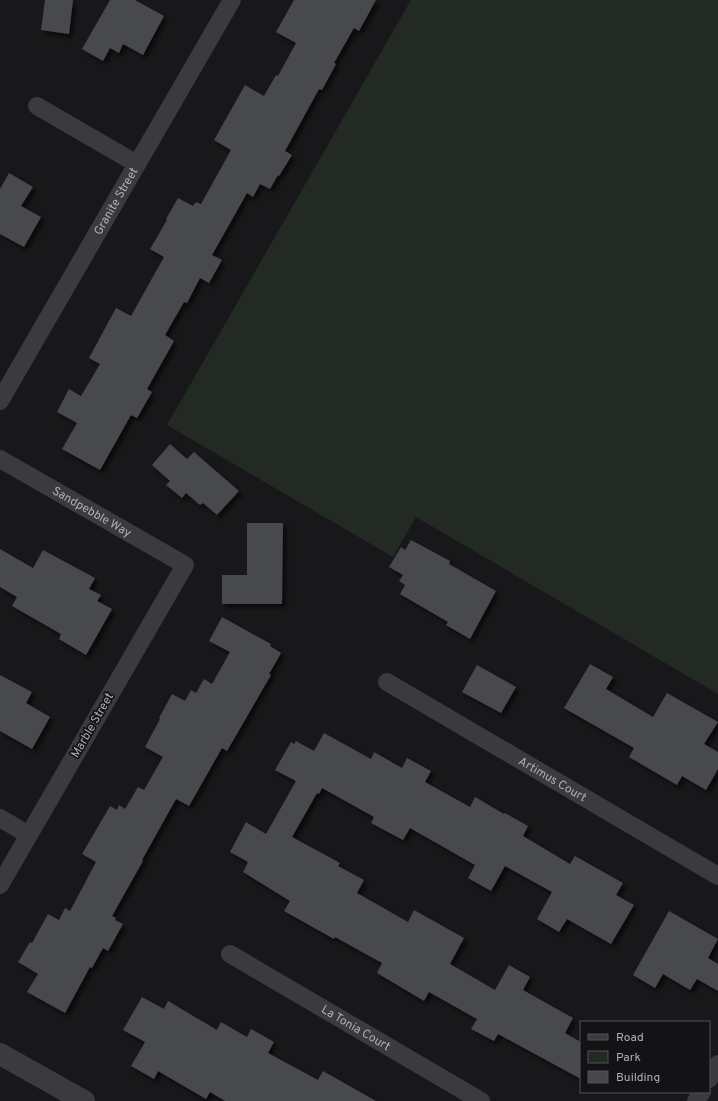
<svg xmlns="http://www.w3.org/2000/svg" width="718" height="1101" font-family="Overpass,sans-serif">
	<defs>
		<filter id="shadow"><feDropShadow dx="3.5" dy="3.5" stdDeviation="2" flood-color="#0009"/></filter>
	</defs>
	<rect width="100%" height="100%" fill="#18181a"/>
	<path fill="#232a24" d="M 411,0 L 718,0 L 718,694 L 416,517 L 393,557 L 167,425 Z"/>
	<g fill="#47484d" filter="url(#shadow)">
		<path d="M 45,0 L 73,0 L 69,34 L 41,30 Z"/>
		<path d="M 110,0 L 135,0 L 164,16 L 143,55 L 123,44 L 119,53 L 110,48 L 103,61 L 82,49 Z"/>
		<path d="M 294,0 L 376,0 L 359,31 L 354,28 L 334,63 L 336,64 L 322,90 L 319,89 L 285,151 L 292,155 L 279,176 L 278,175 L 270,189 L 260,184 L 253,197 L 247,193 L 212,255 L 222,260 L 209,283 L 200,278 L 187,303 L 184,302 L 165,335 L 174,341 L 147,389 L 152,392 L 137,418 L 131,415 L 100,470 L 62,449 L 77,423 L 57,412 L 69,389 L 81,396 L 100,364 L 89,358 L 116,308 L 131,316 L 164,257 L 150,249 L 167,220 L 166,219 L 178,198 L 193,206 L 196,202 L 201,204 L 231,150 L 214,140 L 245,85 L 264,96 L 276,75 L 278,76 L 296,43 L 276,32 Z"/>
		<path d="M 9,173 L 33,187 L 21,206 L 41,217 L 24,247 L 0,234 L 0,189 Z"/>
		<path d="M 170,444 L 187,459 L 194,452 L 239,491 L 217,515 L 203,503 L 200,505 L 186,493 L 182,498 L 166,485 L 170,481 L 152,465 Z"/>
		<path d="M 247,523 L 283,523 L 282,604 L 222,604 L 222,575 L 247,575 Z"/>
		<path d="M 411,540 L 450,561 L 449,564 L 496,591 L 470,639 L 446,625 L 448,622 L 400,594 L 405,585 L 399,581 L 403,575 L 389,567 L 401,547 L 405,550 Z"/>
		<path d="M 0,549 L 33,568 L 43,550 L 95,578 L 89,589 L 101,595 L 97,601 L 112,609 L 86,655 L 59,639 L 61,634 L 12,606 L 17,597 L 0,587 Z"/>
		<path d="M 222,617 L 271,644 L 270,646 L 281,653 L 269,674 L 271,675 L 227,751 L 222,748 L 189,806 L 176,799 L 142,860 L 143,861 L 112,916 L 116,918 L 115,920 L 123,924 L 108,951 L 103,948 L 92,968 L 90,967 L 65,1013 L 27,992 L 38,974 L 18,962 L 30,942 L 32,943 L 48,914 L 59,920 L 65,908 L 70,911 L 96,862 L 82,854 L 110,806 L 117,810 L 119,805 L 125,809 L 138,787 L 144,790 L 163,757 L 145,747 L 160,719 L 159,718 L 172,694 L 185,701 L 191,690 L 196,693 L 204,679 L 212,684 L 230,652 L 209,641 Z"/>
		<path d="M 590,664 L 613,677 L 606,689 L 653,717 L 667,693 L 718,722 L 704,744 L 718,752 L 718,769 L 706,790 L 682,776 L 677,785 L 629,757 L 634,748 L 564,708 Z"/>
		<path d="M 477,665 L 516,687 L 501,713 L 462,692 Z"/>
		<path d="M 0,675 L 32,692 L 26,703 L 50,717 L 32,749 L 0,731 Z"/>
		<path d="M 324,733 L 371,759 L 374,752 L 402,768 L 407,758 L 431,771 L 425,782 L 470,807 L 475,797 L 504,814 L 505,813 L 528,826 L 523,836 L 570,864 L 575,856 L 623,883 L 616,895 L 634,905 L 611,944 L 567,919 L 559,932 L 537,919 L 552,892 L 505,866 L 491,891 L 468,878 L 475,865 L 410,828 L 403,840 L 371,823 L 374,817 L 322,788 L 319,794 L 317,793 L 292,837 L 340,863 L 338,866 L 364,880 L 357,893 L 408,922 L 414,910 L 464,938 L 450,964 L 495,990 L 509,965 L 530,977 L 523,990 L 573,1018 L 565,1033 L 581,1042 L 581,1079 L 498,1034 L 494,1041 L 471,1029 L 477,1019 L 429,992 L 424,1001 L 377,973 L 382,963 L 335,937 L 334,939 L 284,911 L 290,901 L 243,872 L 248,862 L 230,852 L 246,822 L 266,834 L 296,781 L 275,770 L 291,742 L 294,744 L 296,741 L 314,751 Z"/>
		<path d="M 669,911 L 718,939 L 708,958 L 718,964 L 718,991 L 697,979 L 690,990 L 663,974 L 655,988 L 633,975 Z"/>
		<path d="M 142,997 L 164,1009 L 168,1001 L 217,1030 L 221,1022 L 247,1037 L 251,1029 L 274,1042 L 268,1053 L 318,1080 L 323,1071 L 376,1101 L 225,1101 L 210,1092 L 206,1099 L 158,1071 L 154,1079 L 131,1066 L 145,1042 L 123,1030 Z"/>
	</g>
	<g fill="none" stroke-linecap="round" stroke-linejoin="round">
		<g stroke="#3a3a3f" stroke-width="18">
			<path d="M 37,106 L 137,164"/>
			<path id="s1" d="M 0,401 L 232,0"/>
			<path id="s2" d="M 0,459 L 185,565 L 0,885"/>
			<path id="s3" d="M 387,682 L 718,876"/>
			<path d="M 0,818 L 29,835"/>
			<path id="s4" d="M 230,954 L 481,1101"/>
			<path d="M 709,1079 L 718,1064"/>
			<path d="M 696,1101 L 702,1092"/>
		</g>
		<path stroke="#3a3a3f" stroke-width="22" d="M 0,1054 L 84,1101"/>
	</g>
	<g text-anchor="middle" stroke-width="3.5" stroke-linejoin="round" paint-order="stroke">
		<g font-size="12" fill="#acb0b9" stroke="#131315">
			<text dy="4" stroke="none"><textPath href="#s1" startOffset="231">Granite Street</textPath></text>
			<text dy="4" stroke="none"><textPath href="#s2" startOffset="106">Sandpebble Way</textPath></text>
			<text transform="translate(92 725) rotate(-60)" y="4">Marble Street</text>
			<text dy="4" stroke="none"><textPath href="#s3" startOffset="192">Artimus Court</textPath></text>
			<text dy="4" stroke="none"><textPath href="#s4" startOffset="146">La Tonia Court</textPath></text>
		</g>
	</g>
	<rect x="580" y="1021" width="130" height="72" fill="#131315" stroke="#505257"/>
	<rect x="588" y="1034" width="20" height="6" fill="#3a3a3f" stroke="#505257"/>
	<text x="616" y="1041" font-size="12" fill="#acb0b9">Road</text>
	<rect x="588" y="1051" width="20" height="12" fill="#232a24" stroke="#505257"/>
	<text x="616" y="1061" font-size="12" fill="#acb0b9">Park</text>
	<rect x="588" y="1071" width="20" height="12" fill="#47484d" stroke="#505257"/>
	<text x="616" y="1081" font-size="12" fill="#acb0b9">Building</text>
</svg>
